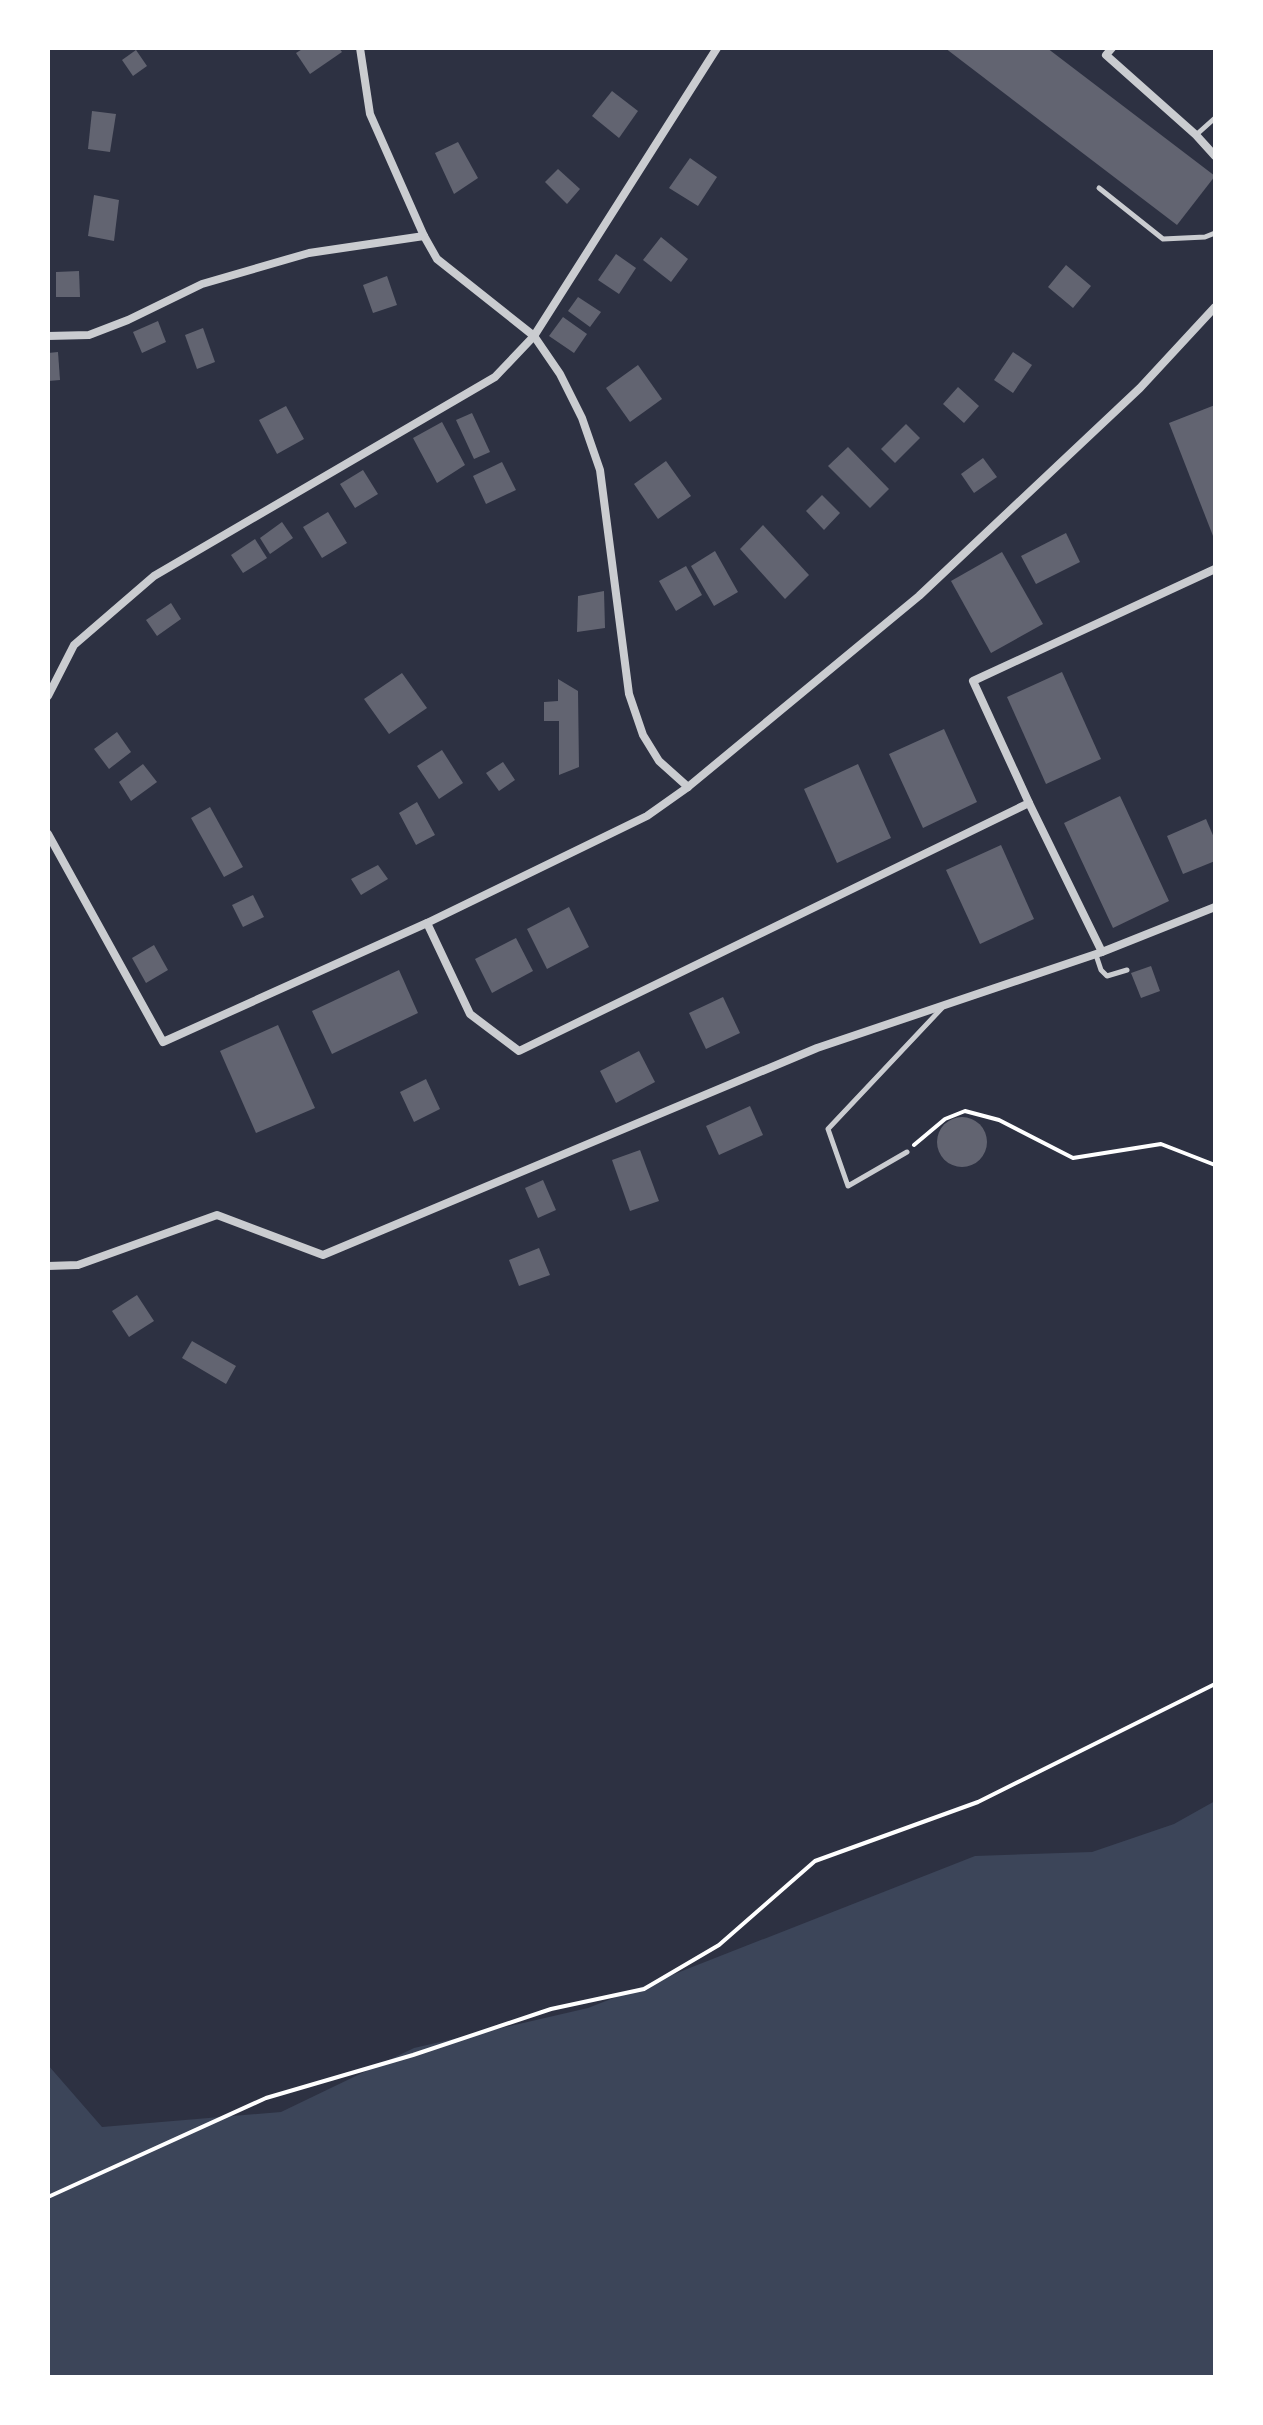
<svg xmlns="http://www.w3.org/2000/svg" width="1263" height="2425" font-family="'Noto Sans',sans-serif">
	<rect width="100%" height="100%" fill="#2d3142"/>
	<path fill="#3c4559" d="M 1215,1801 L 1215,2377 L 48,2377 L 48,2065 L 102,2127 L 281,2112 L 414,2048 L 588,2008 L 975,1856 L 1092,1852 L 1174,1824 Z"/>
	<g fill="#626471">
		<path d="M 304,48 L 339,48 L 342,52 L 310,74 L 296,53 Z"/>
		<path d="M 945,48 L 1047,48 L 1215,176 L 1177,225 Z"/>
		<path d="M 136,50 L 147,66 L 133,76 L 122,60 Z"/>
		<path d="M 612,91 L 638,111 L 619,138 L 592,116 Z"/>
		<path d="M 92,111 L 116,114 L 110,152 L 88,149 Z"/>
		<path d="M 458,142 L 478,178 L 454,194 L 435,153 Z"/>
		<path d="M 690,158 L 717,177 L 698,206 L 669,188 Z"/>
		<path d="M 558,169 L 580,189 L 567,204 L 545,182 Z"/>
		<path d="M 94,195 L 119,200 L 114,241 L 88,236 Z"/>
		<path d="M 661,237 L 688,259 L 671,282 L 643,260 Z"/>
		<path d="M 616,254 L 636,268 L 619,294 L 598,280 Z"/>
		<path d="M 1066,265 L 1091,286 L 1073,308 L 1048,287 Z"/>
		<path d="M 79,271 L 80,297 L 56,297 L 56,272 Z"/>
		<path d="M 387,276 L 397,305 L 373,313 L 363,285 Z"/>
		<path d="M 578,297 L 601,312 L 590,327 L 568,311 Z"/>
		<path d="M 563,317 L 587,334 L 574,353 L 549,336 Z"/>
		<path d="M 158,321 L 166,342 L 142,353 L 133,332 Z"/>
		<path d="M 203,328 L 215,362 L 197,369 L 185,335 Z"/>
		<path d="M 58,352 L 60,380 L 48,381 L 48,353 Z"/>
		<path d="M 1013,352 L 1032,365 L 1013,393 L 994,380 Z"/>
		<path d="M 638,365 L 662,399 L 630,422 L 606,388 Z"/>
		<path d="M 958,387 L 979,406 L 964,423 L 943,404 Z"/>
		<path d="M 1215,405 L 1215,541 L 1169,423 Z"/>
		<path d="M 286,406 L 304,439 L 277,454 L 259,420 Z"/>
		<path d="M 472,413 L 490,452 L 474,459 L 456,420 Z"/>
		<path d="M 442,422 L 465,465 L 437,483 L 413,438 Z"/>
		<path d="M 906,424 L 920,438 L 895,463 L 881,449 Z"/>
		<path d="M 848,447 L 889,489 L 870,508 L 828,466 Z"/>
		<path d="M 983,458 L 997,477 L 974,493 L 961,474 Z"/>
		<path d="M 666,461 L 691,496 L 658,519 L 634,484 Z"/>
		<path d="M 502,462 L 516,490 L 486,504 L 473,476 Z"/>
		<path d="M 363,470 L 378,494 L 355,508 L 340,484 Z"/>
		<path d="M 822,495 L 840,513 L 824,530 L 806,511 Z"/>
		<path d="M 328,512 L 347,543 L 322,558 L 303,527 Z"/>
		<path d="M 282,522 L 293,538 L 270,554 L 260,538 Z"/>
		<path d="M 763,525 L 809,575 L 785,599 L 740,549 Z"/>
		<path d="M 1066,533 L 1080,562 L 1036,584 L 1021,556 Z"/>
		<path d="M 255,539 L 267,558 L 243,573 L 231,555 Z"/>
		<path d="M 715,551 L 738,592 L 714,606 L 691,566 Z"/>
		<path d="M 1002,552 L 1043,624 L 991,653 L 951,581 Z"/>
		<path d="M 686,566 L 702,595 L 676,611 L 659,581 Z"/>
		<path d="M 604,591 L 605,628 L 577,632 L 578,596 Z"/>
		<path d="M 171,603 L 181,619 L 157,636 L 146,620 Z"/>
		<path d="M 1062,672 L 1101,759 L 1046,784 L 1007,697 Z"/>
		<path d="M 402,673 L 427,708 L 389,734 L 364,699 Z"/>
		<path d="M 558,679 L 578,691 L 579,767 L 559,775 L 559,721 L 544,721 L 544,702 L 558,701 Z"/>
		<path d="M 944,729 L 977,802 L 923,828 L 889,754 Z"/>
		<path d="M 117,732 L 131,752 L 109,769 L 94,749 Z"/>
		<path d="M 442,750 L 463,783 L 439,799 L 417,766 Z"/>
		<path d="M 503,762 L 515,780 L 499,791 L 486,773 Z"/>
		<path d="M 143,764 L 157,782 L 131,801 L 119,782 Z"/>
		<path d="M 858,764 L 891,838 L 837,863 L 804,789 Z"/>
		<path d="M 1120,796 L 1169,901 L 1113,928 L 1064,823 Z"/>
		<path d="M 417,802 L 435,835 L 416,845 L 399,813 Z"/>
		<path d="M 210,807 L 243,867 L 224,877 L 191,818 Z"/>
		<path d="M 1206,819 L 1215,840 L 1215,861 L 1183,874 L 1167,836 Z"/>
		<path d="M 1001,845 L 1034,919 L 980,944 L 946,870 Z"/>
		<path d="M 378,865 L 388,879 L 361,895 L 351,879 Z"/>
		<path d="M 253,895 L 264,917 L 243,927 L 232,905 Z"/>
		<path d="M 569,907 L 589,947 L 547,969 L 527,929 Z"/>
		<path d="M 516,938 L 533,971 L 492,993 L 475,959 Z"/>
		<path d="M 154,945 L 168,970 L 146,983 L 132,958 Z"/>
		<path d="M 1151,966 L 1160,991 L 1141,998 L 1131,973 Z"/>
		<path d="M 399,970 L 418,1013 L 332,1054 L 312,1011 Z"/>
		<path d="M 723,997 L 740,1033 L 706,1049 L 689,1013 Z"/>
		<path d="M 278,1025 L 315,1108 L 256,1133 L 220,1051 Z"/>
		<path d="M 639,1051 L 655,1082 L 616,1103 L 600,1071 Z"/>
		<path d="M 426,1079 L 440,1109 L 414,1122 L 400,1092 Z"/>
		<path d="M 750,1106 L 763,1135 L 719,1155 L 706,1126 Z"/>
		<circle cx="962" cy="1142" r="25"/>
		<path d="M 640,1150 L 659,1201 L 630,1211 L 612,1160 Z"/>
		<path d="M 543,1180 L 556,1210 L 538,1218 L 525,1188 Z"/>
		<path d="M 539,1248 L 550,1275 L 519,1286 L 509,1260 Z"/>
		<path d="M 137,1295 L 154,1321 L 129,1337 L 112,1311 Z"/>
		<path d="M 192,1341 L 236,1366 L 226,1384 L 182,1358 Z"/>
	</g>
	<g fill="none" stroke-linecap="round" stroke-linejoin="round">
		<g stroke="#fff" stroke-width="4">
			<path d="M 914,1145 L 945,1119 L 965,1111 L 999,1120 L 1073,1158 L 1161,1144 L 1215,1165"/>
			<path d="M 48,2197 L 266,2098 L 413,2055 L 551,2009 L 644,1989 L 719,1945 L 815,1861 L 978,1802 L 1215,1684"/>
		</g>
		<g stroke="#caccd0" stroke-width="5">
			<path d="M 1196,135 L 1215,118"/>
			<path d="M 1099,188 L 1163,239 L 1205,237 L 1215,233"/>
			<path d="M 1096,955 L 1101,970 L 1107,976 L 1127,970"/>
			<path d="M 907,1152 L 848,1186 L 828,1129 L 942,1008"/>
		</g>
		<g stroke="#caccd0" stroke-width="8">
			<path d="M 360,48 L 370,114 L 424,236 L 437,259 L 534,336 L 560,374 L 582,418 L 600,470 L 629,694 L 643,735 L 659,761 L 688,787"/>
			<path d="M 1112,48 L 1106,55 L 1196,135 L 1215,156"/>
			<path d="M 48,336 L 89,335 L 128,320 L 202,284 L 309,253 L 424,236"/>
			<path d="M 48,696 L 74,645 L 154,576 L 495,377 L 534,336 L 717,48"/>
			<path d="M 1029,803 L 1102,952"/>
			<path d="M 48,834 L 163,1042 L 427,923 L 647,816 L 688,787 L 919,596 L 1140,388 L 1215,307"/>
			<path d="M 427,923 L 470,1014 L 519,1051 L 1029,803 L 973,681 L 1215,569"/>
			<path d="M 48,1266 L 78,1265 L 217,1215 L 323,1255 L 817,1048 L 1102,952 L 1215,907"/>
		</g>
	</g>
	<rect width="1263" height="2425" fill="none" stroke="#ffffff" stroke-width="100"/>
</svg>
